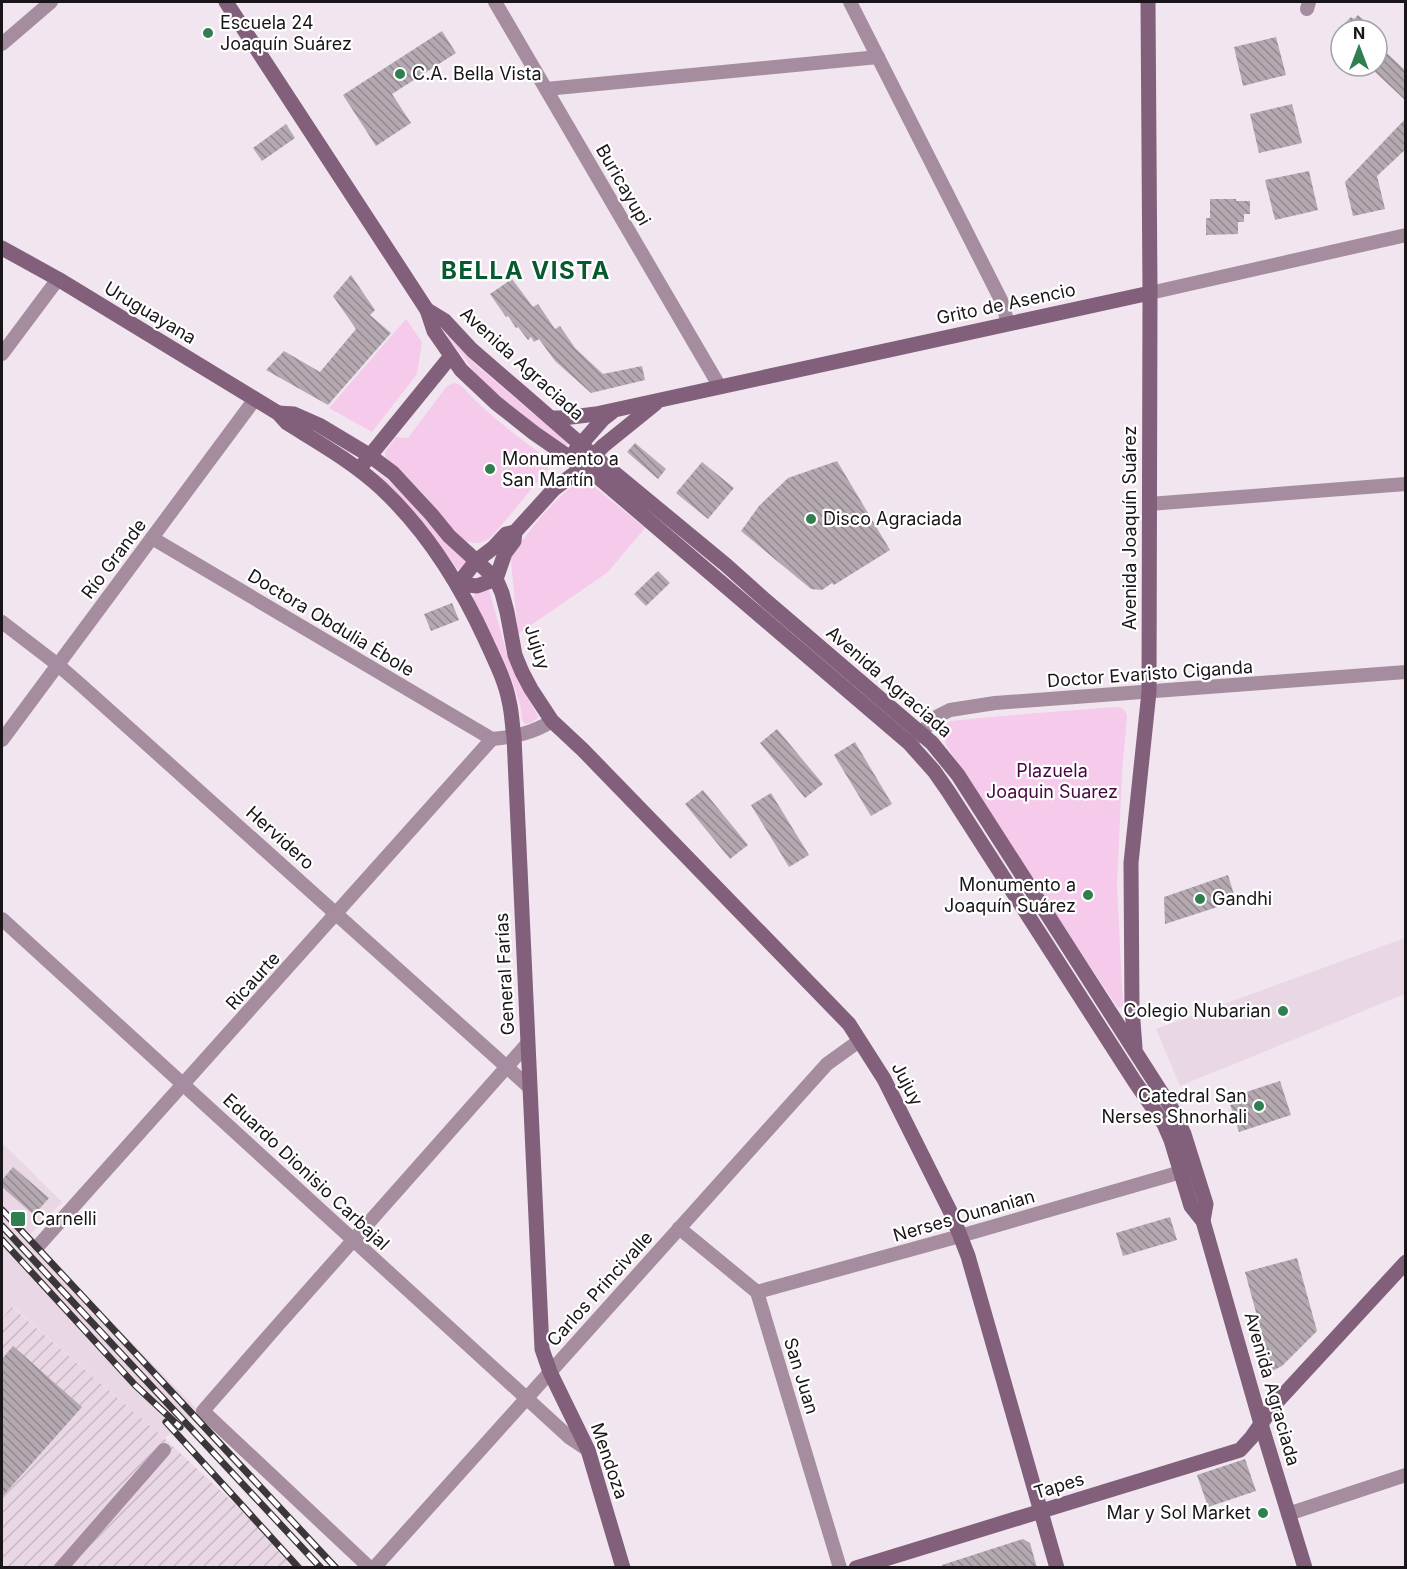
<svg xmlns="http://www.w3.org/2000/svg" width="1407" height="1569" font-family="Inter,sans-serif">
	<defs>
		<pattern id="industrial-furrows" width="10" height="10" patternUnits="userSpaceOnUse" patternTransform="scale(1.5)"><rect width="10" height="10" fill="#e9d7e5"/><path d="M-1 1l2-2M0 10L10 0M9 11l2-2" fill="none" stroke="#c7b8c4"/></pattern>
		<pattern id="building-back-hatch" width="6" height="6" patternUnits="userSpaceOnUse" patternTransform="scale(1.5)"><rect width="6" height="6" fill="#b4a9b1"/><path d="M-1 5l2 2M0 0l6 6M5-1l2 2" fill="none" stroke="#92888f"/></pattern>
	</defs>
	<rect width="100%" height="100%" fill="#f1e6ef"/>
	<g fill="#e9d7e5">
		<path d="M 1405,938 L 1405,994 L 1180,1086 L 1156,1029 Z"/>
		<path d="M 2,1143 L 62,1202 L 28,1237 L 199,1411 L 164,1438 L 13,1307 L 2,1319 Z"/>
	</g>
	<path fill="url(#industrial-furrows)" d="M 12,1307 L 164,1438 L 302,1567 L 2,1567 L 2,1319 Z"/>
	<g fill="#f5caeb">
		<path d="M 406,319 L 422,342 L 417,374 L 372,432 L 329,408 Z"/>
		<path d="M 449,336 L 476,365 L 568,443 L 568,445 L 565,446 L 539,428 L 489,387 L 474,372 L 466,360 L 447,337 Z"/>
		<path d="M 454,383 C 462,384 466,391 472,397 C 495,420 522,440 549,460 L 550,463 L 548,469 L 494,534 C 487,541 479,545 469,542 C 455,537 434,505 423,494 C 412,481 398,469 385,457 L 385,452 L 396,437 L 408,438 L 447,386 Z"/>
		<path d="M 378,474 L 379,474 C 402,490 420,514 439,535 C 447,545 457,552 467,561 L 461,570 L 458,570 L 424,523 Z"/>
		<path d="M 582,482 L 591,484 L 645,528 L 608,572 L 518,634 L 512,571 L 511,559 L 512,555 C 525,536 561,488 582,482 Z"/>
		<path d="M 489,590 L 507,654 L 518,681 L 538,716 L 538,718 L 531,723 L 525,724 L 522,720 L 521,708 L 511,677 L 473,597 L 475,594 Z"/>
		<path d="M 1116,707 C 1122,707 1126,710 1127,716 L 1122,773 L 1117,886 L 1123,1006 L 1118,1008 L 1076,945 L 948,748 C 943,738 939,728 951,721 L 1001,716 Z"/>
	</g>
	<g fill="url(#building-back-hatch)">
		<path d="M 1358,15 L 1374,30 L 1338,30 L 1351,17 L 1354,19 Z"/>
		<path d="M 442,31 L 456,53 L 392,94 L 411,123 L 376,146 L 343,95 Z"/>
		<path d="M 1276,37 L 1286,75 L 1243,86 L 1234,47 Z"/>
		<path d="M 1377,44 L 1406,71 L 1406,101 L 1374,71 L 1377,68 Z"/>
		<path d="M 1292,104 L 1302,143 L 1259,153 L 1250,114 Z"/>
		<path d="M 1406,118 L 1406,149 L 1377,176 L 1385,209 L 1353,216 L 1345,182 Z"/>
		<path d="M 286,124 L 295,138 L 262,161 L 253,148 Z"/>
		<path d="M 1309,171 L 1318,210 L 1275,220 L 1265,180 Z"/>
		<path d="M 1210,199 L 1236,199 L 1236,201 L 1250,201 L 1250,214 L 1244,214 L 1244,222 L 1238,222 L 1238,234 L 1206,235 L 1206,218 L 1210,218 Z"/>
		<path d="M 351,275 L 375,310 L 370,315 L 391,333 L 328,405 L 266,370 L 284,351 L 320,372 L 356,329 L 333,296 Z"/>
		<path d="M 512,279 L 533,307 L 538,304 L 555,329 L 560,326 L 575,348 L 603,374 L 642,366 L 645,380 L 591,393 L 555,361 L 539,339 L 534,342 L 531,337 L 528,340 L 518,327 L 516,328 L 508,316 L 506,317 L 490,294 Z"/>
		<path d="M 635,443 L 666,469 L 658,479 L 627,452 Z"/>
		<path d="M 837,461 L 890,550 L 834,585 L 832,583 L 822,590 L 811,589 L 741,531 L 759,506 L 788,478 Z"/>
		<path d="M 702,462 L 734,488 L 708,519 L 676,493 Z"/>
		<path d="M 658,571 L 670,583 L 646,606 L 634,594 Z"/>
		<path d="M 452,603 L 459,620 L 431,631 L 424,614 Z"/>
		<path d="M 777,729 L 823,784 L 805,798 L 760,743 Z"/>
		<path d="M 855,742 L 892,804 L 871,816 L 834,755 Z"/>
		<path d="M 703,790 L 748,845 L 730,859 L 685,804 Z"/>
		<path d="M 771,793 L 809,855 L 789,867 L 751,805 Z"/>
		<path d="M 1228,875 L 1236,901 L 1165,924 L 1164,897 Z"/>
		<path d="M 1280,1081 L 1291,1115 L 1239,1132 L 1228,1098 Z"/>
		<path d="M 13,1167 L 49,1198 L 34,1215 L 2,1187 L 2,1180 Z"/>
		<path d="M 1170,1217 L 1177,1240 L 1123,1256 L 1116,1233 Z"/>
		<path d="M 1297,1258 L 1317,1331 L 1282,1366 L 1272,1371 L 1245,1272 Z"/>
		<path d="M 13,1346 L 82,1407 L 2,1497 L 2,1359 Z"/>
		<path d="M 1245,1459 L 1256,1491 L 1208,1507 L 1197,1475 Z"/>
		<path d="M 1023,1539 L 1030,1543 L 1037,1568 L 942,1568 L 942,1565 Z"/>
	</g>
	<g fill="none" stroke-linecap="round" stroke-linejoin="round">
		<g stroke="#a58c9f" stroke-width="14">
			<path d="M 495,2 L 720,387"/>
			<path d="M 850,2 L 1001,300 L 1008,323"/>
			<path d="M 1307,9 L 1309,2"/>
			<path d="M 2,44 L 51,2"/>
			<path d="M 546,89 L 878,57"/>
			<path d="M 1150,293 L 1406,235"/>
			<path d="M 2,354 L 58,279"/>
			<path d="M 1149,504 L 1406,484"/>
			<path d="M 152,538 L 492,739"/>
			<path d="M 2,622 L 58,665 L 81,685 L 529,1087"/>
			<path d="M 492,739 C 514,737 533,733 552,721"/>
			<path d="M 2,740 L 255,399"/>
			<path d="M 913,740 L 938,716 L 950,710 L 995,703 L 1406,672"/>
			<path d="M 2,919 L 570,1438 L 588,1450"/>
			<path d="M 679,1228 L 757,1292 L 840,1568"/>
			<path d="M 39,1245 L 492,739"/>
			<path d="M 757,1292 L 960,1236 L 1181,1172"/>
			<path d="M 1288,1514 L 1406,1475"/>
			<path d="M 61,1568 L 164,1450"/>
			<path d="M 370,1568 L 203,1411 L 278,1325 L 528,1043"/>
			<path d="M 374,1568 L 827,1064 L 859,1041"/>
		</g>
		<g stroke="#825f7b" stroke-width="15">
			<path d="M 226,2 L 427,310 L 434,331 L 461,370 L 496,403 L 534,433 L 599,478 L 909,743 L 934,771 L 948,791 L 1135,1082 L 1164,1124 L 1171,1140 L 1191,1206 L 1203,1221 L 1261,1424 L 1305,1568"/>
			<path d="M 2,248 L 58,279 L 278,413 L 287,423 C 319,443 353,462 381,488 C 427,531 460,584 486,641 C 495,661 505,680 509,701 C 512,713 512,725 514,737 L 542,1349 L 550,1372 L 588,1450 L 623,1568"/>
			<path d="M 427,310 L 445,321 L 472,350 L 523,394 L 594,456 L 726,565 L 764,599 L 932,743 L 958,775 L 1172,1109 L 1184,1134 L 1206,1204 L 1203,1221"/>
			<path d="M 278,413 L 294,414 L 319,425 L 369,455 L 393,473 L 431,514 L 449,536 L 496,579 L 502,593 L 507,612 L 515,655 L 522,672 L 531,689 L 552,721 L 583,750 L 849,1024 L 884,1079 L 952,1215 L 968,1256 L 1057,1568"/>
			<path d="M 551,418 L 563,418 L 596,414 L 1150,293"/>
			<path d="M 575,451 L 603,419 L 612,412"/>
			<path d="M 364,463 L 451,356"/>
			<path d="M 496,579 L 505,553 L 514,541 L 515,532"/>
			<path d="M 458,584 L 476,561 L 493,548 L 506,534 L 515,532 L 554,489 L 583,467 L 603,446 L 655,404"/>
			<path d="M 458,584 L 477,586 L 496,579"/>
			<path d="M 1135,1047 L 1132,1009 L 1131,863 L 1149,692 L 1150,293 L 1148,2"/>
			<path d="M 856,1568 L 1240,1450 L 1251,1438 L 1275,1404 L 1406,1262"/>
		</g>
		<g stroke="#3b363a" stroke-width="7">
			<g id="rail">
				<path d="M 2,1210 L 336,1568"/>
				<path d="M 2,1226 L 321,1568"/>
				<path d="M 2,1240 L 135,1385 L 180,1427"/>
				<path d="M 166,1422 L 299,1568"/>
			</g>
		</g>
		<use href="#rail" stroke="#fff" stroke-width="4.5" stroke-dasharray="14" stroke-linecap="butt"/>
	</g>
	<g fill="#2f7f50" stroke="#fff" stroke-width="2">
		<circle cx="208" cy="33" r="6"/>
		<circle cx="400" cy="74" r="6"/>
		<circle cx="490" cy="469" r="6"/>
		<circle cx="811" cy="519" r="6"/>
		<circle cx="1088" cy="895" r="6"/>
		<circle cx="1200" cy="899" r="6"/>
		<circle cx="1283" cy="1011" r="6"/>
		<circle cx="1259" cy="1106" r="6"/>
		<rect x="10" y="1211" width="16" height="16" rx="3"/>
		<circle cx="1263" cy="1513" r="6"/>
	</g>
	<g text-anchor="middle" stroke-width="4.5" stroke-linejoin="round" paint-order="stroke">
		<g font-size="18" fill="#191518" stroke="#fff" text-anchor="start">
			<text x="220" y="29">Escuela 24<tspan x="220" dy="21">Joaquín Suárez</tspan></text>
			<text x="412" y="80">C.A. Bella Vista</text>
			<text x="502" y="465">Monumento a<tspan x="502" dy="21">San Martín</tspan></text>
			<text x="823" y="525">Disco Agraciada</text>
			<text x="1076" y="891" text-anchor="end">Monumento a<tspan x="1076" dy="21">Joaquín Suárez</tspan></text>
			<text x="1212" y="905">Gandhi</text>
			<text x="1271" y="1017" text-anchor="end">Colegio Nubarian</text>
			<text x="1247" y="1102" text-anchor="end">Catedral San<tspan x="1247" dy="21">Nerses Shnorhali</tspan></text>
			<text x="32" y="1225">Carnelli</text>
			<text x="1251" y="1519" text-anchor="end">Mar y Sol Market</text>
		</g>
		<g font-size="18" fill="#191518" stroke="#fff">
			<text transform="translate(623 185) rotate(60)" y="6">Buricayupi</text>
			<text transform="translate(1006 304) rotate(-12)" y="6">Grito de Asencio</text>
			<text transform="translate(150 313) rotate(31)" y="6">Uruguayana</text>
			<text transform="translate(522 364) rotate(42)" y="6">Avenida Agraciada</text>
			<text transform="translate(1130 528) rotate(-90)" y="6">Avenida Joaquín Suárez</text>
			<text transform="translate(114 559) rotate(-53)" y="6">Río Grande</text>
			<text transform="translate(331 623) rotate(31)" y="6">Doctora Obdulia Ébole</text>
			<text transform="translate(537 647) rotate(72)" y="6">Jujuy</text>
			<text transform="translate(1150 674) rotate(-4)" y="6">Doctor Evaristo Ciganda</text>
			<text transform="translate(889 682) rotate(41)" y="6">Avenida Agraciada</text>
			<text transform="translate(280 838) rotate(42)" y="6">Hervidero</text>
			<text transform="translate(505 974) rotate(-93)" y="6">General Farías</text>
			<text transform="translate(253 981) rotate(-48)" y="6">Ricaurte</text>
			<text transform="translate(907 1084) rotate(62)" y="6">Jujuy</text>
			<text transform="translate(306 1172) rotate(43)" y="6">Eduardo Dionisio Carbajal</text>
			<text transform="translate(964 1216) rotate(-16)" y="6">Nerses Ounanian</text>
			<text transform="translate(600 1289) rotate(-48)" y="6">Carlos Princivalle</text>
			<text transform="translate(801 1376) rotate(73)" y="6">San Juan</text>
			<text transform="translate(1272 1389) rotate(74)" y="6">Avenida Agraciada</text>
			<text transform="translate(609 1461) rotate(71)" y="6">Mendoza</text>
			<text transform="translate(1059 1486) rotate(-17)" y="6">Tapes</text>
		</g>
		<g font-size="18" fill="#4a0641" stroke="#fff">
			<text x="1052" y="777">Plazuela<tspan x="1052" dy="21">Joaquin Suarez</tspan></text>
		</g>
		<g font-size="24" font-weight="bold" letter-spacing="1.5" fill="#075a30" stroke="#fff">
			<text x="526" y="279">BELLA VISTA</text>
		</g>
	</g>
	<rect width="1407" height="1569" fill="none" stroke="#191518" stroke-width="6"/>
	<g transform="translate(1359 48)"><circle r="28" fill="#ffffff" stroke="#a3a1a3" stroke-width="1.5"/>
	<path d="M0-4.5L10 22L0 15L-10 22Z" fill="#2f7f50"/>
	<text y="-9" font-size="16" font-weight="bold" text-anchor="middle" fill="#191518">N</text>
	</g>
</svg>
